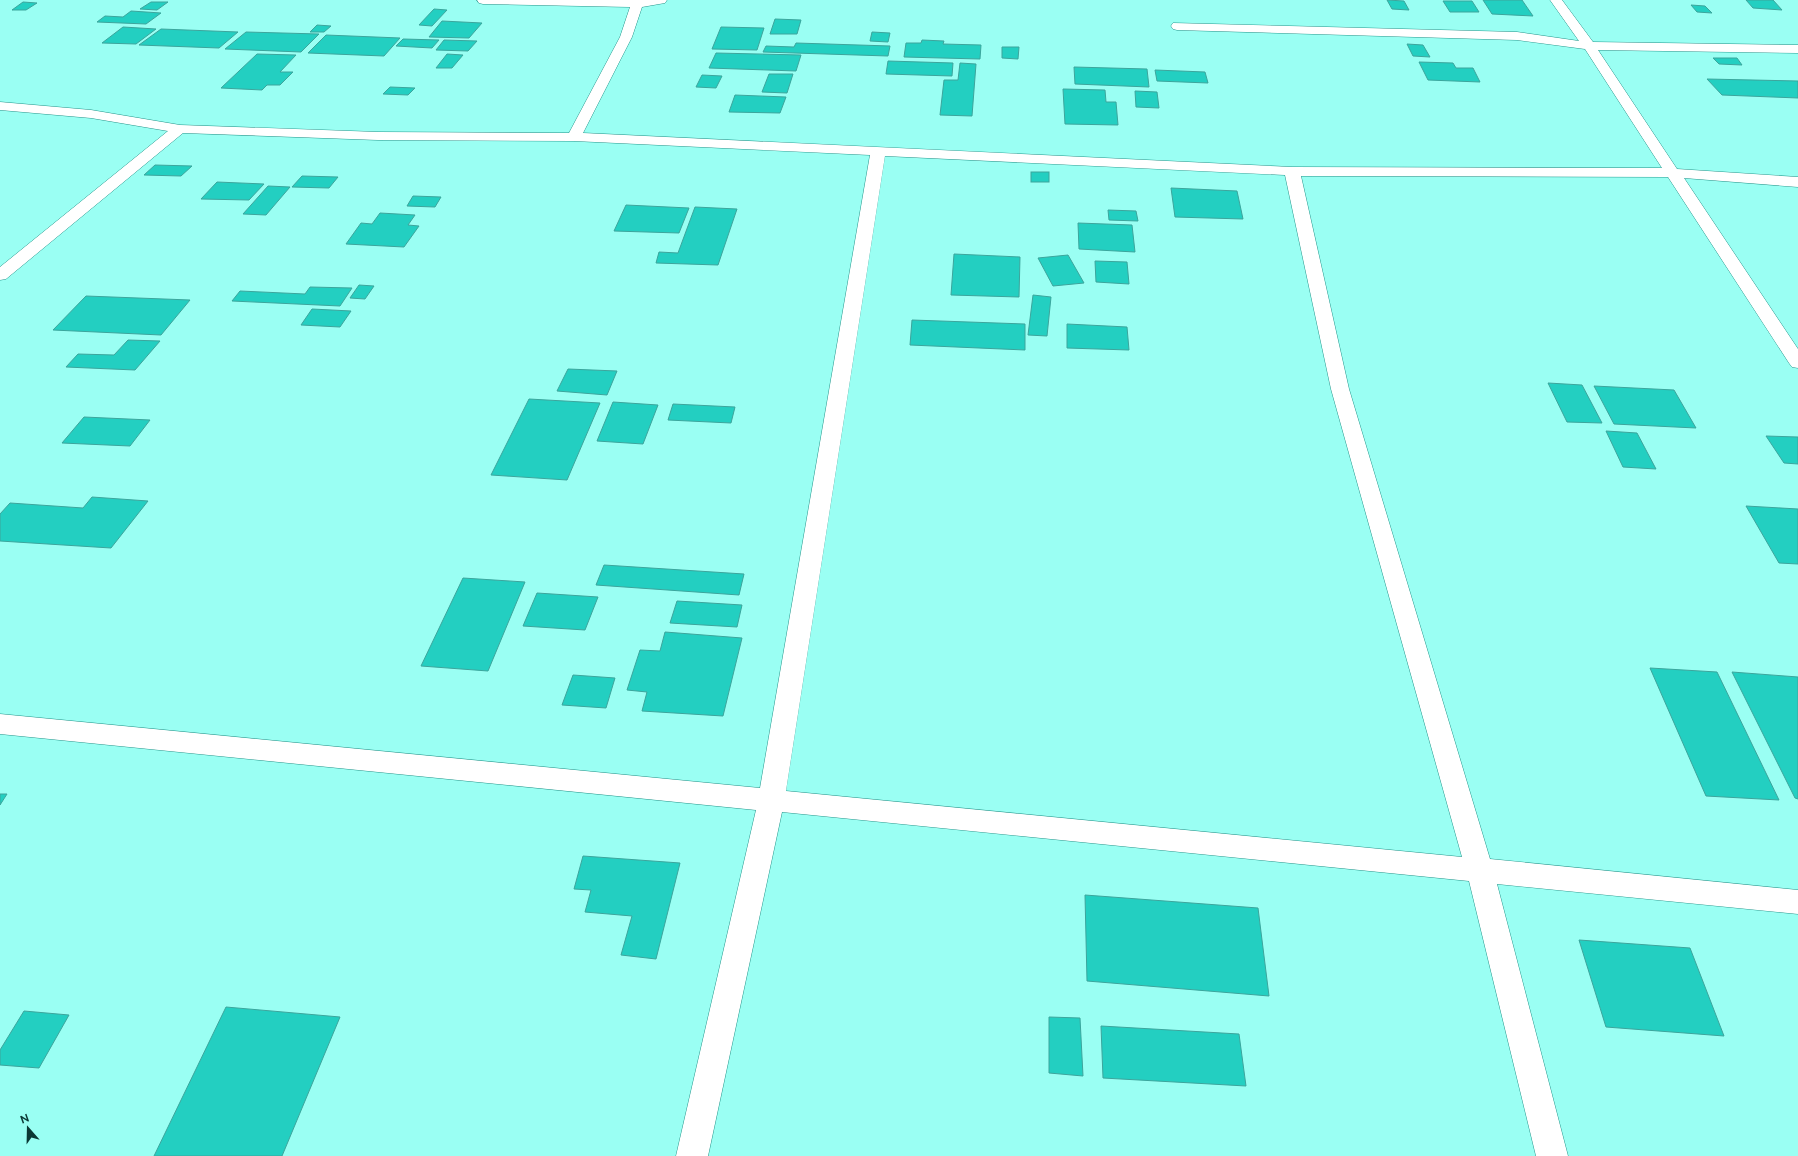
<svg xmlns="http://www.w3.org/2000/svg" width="1798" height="1156" font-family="Raleway,sans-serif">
	<rect width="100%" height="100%" fill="#9afff3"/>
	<g fill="#23cfc1" stroke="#3ca59c">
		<path d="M 1387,0 L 1404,1 L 1409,10 L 1392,9 Z"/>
		<path d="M 1483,0 L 1522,0 L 1533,16 L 1492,14 Z"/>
		<path d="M 1746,0 L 1773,0 L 1782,10 L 1753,8 Z"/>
		<path d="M 1443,1 L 1472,1 L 1479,12 L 1450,12 Z"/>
		<path d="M 23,2 L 37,3 L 26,10 L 12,10 Z"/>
		<path d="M 151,2 L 168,2 L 157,10 L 140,9 Z"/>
		<path d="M 1691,5 L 1705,6 L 1712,13 L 1697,12 Z"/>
		<path d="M 434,9 L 447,10 L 432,26 L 419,25 Z"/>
		<path d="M 131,11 L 161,13 L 146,24 L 97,22 L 105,16 L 123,17 Z"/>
		<path d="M 775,19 L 801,20 L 797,34 L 770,34 Z"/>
		<path d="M 442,21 L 482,23 L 469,38 L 429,37 Z"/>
		<path d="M 317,25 L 331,26 L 324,32 L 310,32 Z"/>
		<path d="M 123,27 L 156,29 L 136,44 L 102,43 Z"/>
		<path d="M 721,27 L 764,28 L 757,50 L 712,49 Z"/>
		<path d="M 161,29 L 238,32 L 219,48 L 139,45 Z"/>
		<path d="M 246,32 L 319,34 L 301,52 L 225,49 Z"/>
		<path d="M 872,32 L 890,33 L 888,42 L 870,41 Z"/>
		<path d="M 326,35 L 400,38 L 384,56 L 308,53 Z"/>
		<path d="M 403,39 L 439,40 L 432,48 L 396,46 Z"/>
		<path d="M 444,40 L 477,41 L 468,51 L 436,50 Z"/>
		<path d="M 922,40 L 944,41 L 943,44 L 981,45 L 980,59 L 904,57 L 906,43 L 921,43 Z"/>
		<path d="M 796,43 L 890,46 L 888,56 L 763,52 L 766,46 L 794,47 Z"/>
		<path d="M 1407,44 L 1423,45 L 1430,57 L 1413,56 Z"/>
		<path d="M 1002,47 L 1019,47 L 1018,59 L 1002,58 Z"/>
		<path d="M 716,53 L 801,55 L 796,71 L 709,68 Z"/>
		<path d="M 257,54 L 296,55 L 280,72 L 293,72 L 280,85 L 267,85 L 262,90 L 221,88 Z"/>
		<path d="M 447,54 L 463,55 L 452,68 L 436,68 Z"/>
		<path d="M 1713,58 L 1737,58 L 1742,65 L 1719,64 Z"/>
		<path d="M 888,61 L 953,63 L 952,76 L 886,74 Z"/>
		<path d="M 1419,62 L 1453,63 L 1456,68 L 1473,68 L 1480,82 L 1428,80 Z"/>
		<path d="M 960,63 L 976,64 L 972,116 L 940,115 L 944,80 L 958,80 Z"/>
		<path d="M 1074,67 L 1147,69 L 1149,87 L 1075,84 Z"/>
		<path d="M 1155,70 L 1205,72 L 1208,83 L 1157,81 Z"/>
		<path d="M 769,74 L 793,74 L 787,93 L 762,92 Z"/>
		<path d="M 702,75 L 722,76 L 716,88 L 696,87 Z"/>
		<path d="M 1707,79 L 1798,81 L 1798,98 L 1722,95 Z"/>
		<path d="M 390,87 L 415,88 L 408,95 L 383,94 Z"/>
		<path d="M 1063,89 L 1105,90 L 1106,102 L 1116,102 L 1118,125 L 1065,124 Z"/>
		<path d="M 1135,91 L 1157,92 L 1159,108 L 1136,107 Z"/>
		<path d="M 735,95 L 786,97 L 780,113 L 729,112 Z"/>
		<path d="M 155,165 L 192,166 L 181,176 L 144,175 Z"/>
		<rect x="1031" y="172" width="18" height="10"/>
		<path d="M 302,176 L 338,177 L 329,188 L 292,187 Z"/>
		<path d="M 217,182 L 264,184 L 249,200 L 201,199 Z"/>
		<path d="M 268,186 L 290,187 L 266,215 L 243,214 Z"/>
		<path d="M 1171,188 L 1237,191 L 1243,219 L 1175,217 Z"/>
		<path d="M 413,196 L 441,197 L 435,207 L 407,206 Z"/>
		<path d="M 626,205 L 689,208 L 679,233 L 614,231 Z"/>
		<path d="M 695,207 L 737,209 L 718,265 L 656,263 L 659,252 L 678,253 Z"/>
		<path d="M 1108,210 L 1136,211 L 1138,221 L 1109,220 Z"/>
		<path d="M 380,213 L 415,215 L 408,225 L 419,226 L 404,247 L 346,244 L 361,223 L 372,224 Z"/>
		<path d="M 1078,223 L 1132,225 L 1135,252 L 1079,249 Z"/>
		<path d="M 954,254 L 1020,257 L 1019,297 L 951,295 Z"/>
		<path d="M 1068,255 L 1084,283 L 1053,286 L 1038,258 Z"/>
		<path d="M 1095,261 L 1127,262 L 1129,284 L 1096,282 Z"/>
		<path d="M 359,285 L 374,286 L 365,299 L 350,298 Z"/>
		<path d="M 310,287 L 352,288 L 340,306 L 232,301 L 240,291 L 305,294 Z"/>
		<path d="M 1033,295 L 1051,297 L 1047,336 L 1028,335 Z"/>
		<path d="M 86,296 L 190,300 L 161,335 L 53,330 Z"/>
		<path d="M 312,309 L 351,311 L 340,327 L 301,325 Z"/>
		<path d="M 912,320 L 1025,324 L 1025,350 L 910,345 Z"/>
		<path d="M 1067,324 L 1127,327 L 1129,350 L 1067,348 Z"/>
		<path d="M 128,340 L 160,341 L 135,370 L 66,367 L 78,354 L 114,355 Z"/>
		<path d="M 568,369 L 617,371 L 607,395 L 557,391 Z"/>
		<path d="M 1548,383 L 1582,385 L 1602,423 L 1567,422 Z"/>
		<path d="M 1594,386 L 1674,390 L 1696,428 L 1614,424 Z"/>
		<path d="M 529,399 L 600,403 L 567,480 L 491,475 Z"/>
		<path d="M 613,402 L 658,405 L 643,444 L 597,441 Z"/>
		<path d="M 673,404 L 735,407 L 731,423 L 668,420 Z"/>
		<path d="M 84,417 L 150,420 L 130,446 L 62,443 Z"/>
		<path d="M 1606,431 L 1637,433 L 1656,469 L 1623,467 Z"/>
		<path d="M 1766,436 L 1798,437 L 1798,464 L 1784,463 Z"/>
		<path d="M 92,497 L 148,501 L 111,548 L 0,541 L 0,514 L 10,503 L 83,508 Z"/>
		<path d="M 1746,506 L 1798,509 L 1798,564 L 1779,563 Z"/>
		<path d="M 604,565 L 744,574 L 739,595 L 596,585 Z"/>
		<path d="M 463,578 L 525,582 L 488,671 L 421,666 Z"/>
		<path d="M 537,593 L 598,597 L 585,630 L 523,626 Z"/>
		<path d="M 677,601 L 742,605 L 737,627 L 670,623 Z"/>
		<path d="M 665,632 L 742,638 L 723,716 L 642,711 L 647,692 L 627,690 L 640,650 L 660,651 Z"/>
		<path d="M 1650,668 L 1717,672 L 1779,800 L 1706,796 Z"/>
		<path d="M 1732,672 L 1798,677 L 1798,799 L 1795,798 Z"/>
		<path d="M 573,675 L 615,678 L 606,708 L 562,705 Z"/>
		<path d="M 0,794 L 7,794 L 0,805 Z"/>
		<path d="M 583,856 L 680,863 L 656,959 L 621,955 L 632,916 L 585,912 L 591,890 L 574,889 Z"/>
		<path d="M 1085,895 L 1258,908 L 1269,996 L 1087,981 Z"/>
		<path d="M 1579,940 L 1690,948 L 1724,1036 L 1606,1027 Z"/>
		<path d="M 226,1007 L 340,1017 L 282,1156 L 154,1156 Z"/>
		<path d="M 24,1011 L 69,1015 L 39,1068 L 0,1065 L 0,1050 Z"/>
		<path d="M 1049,1017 L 1080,1018 L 1083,1076 L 1049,1073 Z"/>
		<path d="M 1101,1026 L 1239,1034 L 1246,1086 L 1103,1078 Z"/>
	</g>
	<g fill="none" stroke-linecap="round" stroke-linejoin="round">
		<g stroke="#26958b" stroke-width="1">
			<path id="minor" d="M 477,0 L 667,0 L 665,3 L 642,7 L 632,37 L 583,133 L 1292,167 L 1662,168 L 1585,49 L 1517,40 L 1177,30 L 1173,29 L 1171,26 L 1173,23 L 1517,32 L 1579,41 L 1550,0 L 1562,0 L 1593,42 L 1798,45 L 1798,53 L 1598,50 L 1677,169 L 1798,177 L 1798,187 L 1684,178 L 1798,349 L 1798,368 L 1792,367 L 1789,363 L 1668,177 L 1301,176 L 1349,389 L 1490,859 L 1798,890 L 1798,914 L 1497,884 L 1568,1156 L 1536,1156 L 1469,881 L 782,812 L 708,1156 L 676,1156 L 756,810 L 0,734 L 0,714 L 760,788 L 870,155 L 574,141 L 378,140 L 183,133 L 6,279 L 0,280 L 0,267 L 168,131 L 91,118 L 0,110 L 0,102 L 91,110 L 180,125 L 378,132 L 569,133 L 620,37 L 630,7 L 483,4 L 479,3 ZM 885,156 L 1285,175 L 1331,389 L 1462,857 L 786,791 Z"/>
		</g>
		<use href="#minor" fill="#fff" fill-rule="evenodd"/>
	</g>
	<g transform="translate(28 1128) rotate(340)" stroke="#9afff3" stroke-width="3" paint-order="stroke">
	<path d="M0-3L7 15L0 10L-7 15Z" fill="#0a3834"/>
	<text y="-6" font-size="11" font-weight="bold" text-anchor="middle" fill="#0a3834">N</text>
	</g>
</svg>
